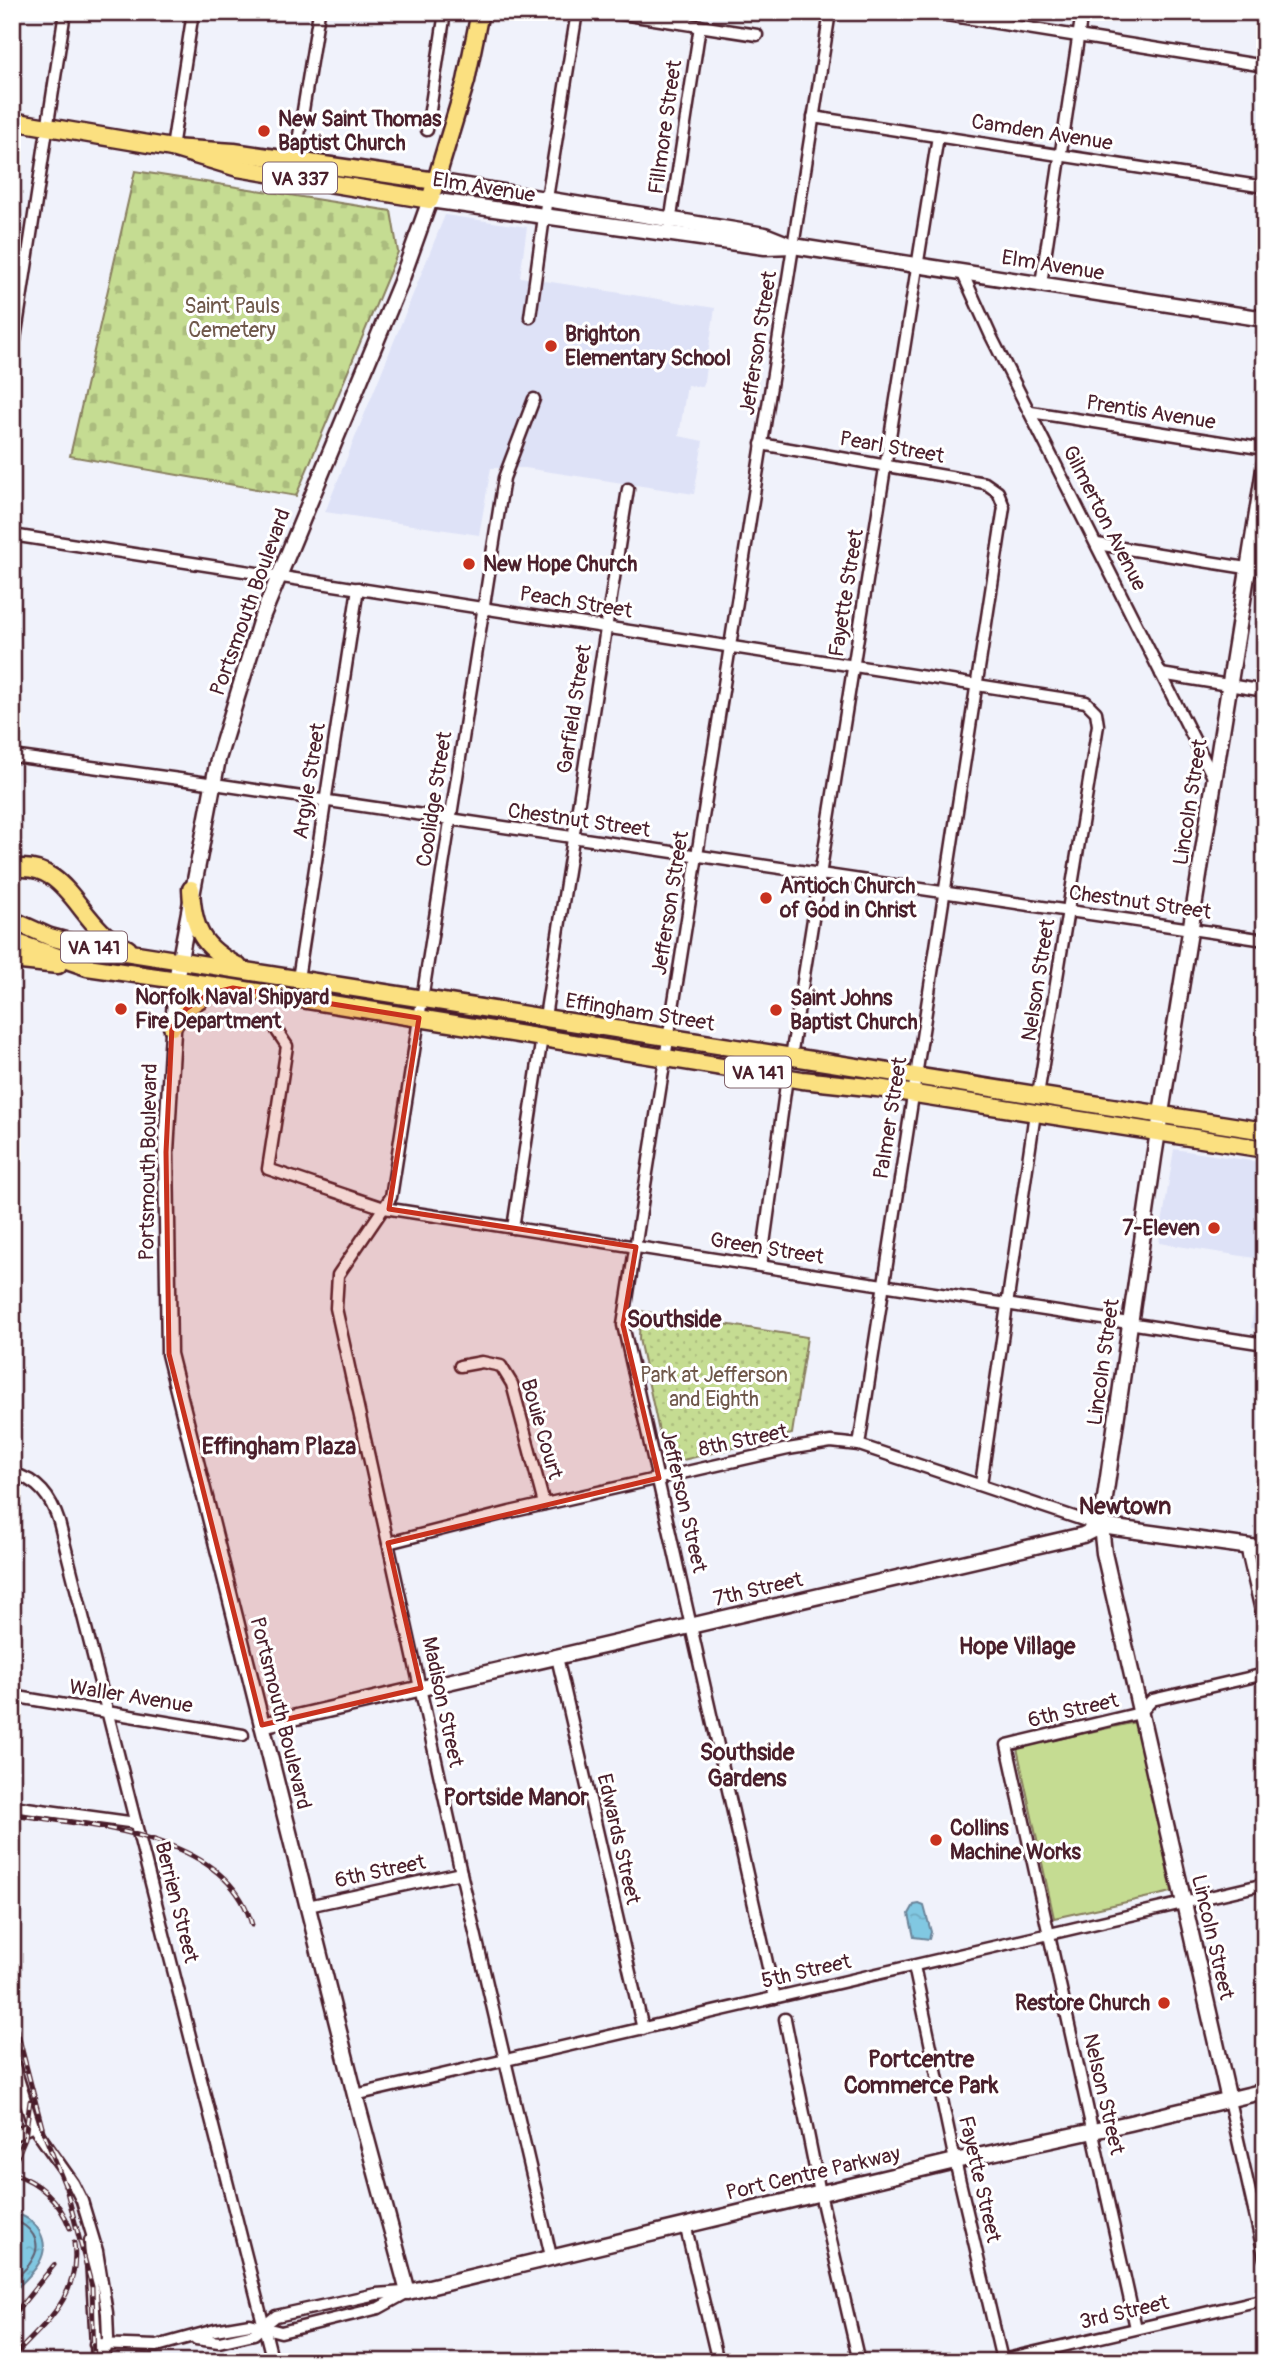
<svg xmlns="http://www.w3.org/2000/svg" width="1277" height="2374" font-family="Pangolin,sans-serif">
	<defs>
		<pattern id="cemetery-stones" width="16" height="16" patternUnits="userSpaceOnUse" patternTransform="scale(1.75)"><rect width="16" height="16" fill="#c5dc92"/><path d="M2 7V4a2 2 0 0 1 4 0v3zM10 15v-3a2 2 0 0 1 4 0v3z" fill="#abbc7e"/></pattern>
		<pattern id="park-dots" width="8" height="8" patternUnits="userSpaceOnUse" patternTransform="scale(1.75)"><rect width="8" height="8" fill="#c5dc92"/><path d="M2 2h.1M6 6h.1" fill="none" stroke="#abbc7e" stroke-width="1.8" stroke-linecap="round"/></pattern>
		<pattern id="water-ripples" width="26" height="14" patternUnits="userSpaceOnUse" patternTransform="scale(1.75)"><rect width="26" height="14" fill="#81c8e2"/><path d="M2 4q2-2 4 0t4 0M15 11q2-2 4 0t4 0" fill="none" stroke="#71abc2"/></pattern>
	</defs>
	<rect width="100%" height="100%" fill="#f0f2fb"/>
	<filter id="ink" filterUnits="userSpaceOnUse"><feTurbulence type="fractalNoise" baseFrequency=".0143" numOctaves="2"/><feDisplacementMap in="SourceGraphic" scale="14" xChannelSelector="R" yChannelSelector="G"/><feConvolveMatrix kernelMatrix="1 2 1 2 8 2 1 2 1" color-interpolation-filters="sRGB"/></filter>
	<g filter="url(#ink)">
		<g fill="#dee2f7">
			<path d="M 445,215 L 527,227 L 520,277 L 715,308 L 703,387 L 687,385 L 679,436 L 703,441 L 694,494 L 525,468 L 491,468 L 479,535 L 325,512 Z"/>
			<path d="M 1174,1149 L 1265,1163 L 1265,1330 L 1251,1328 L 1261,1259 L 1159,1243 Z"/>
		</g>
		<path fill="#c5dc92" stroke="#887e5e" stroke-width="2" d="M 1136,1722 L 1172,1892 L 1054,1918 L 1017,1748 Z"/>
		<path fill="url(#cemetery-stones)" stroke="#887e5e" stroke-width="2" d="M 135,171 L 391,211 L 398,252 L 296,496 L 70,456 Z"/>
		<path fill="url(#park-dots)" stroke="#887e5e" stroke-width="2" d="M 640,1311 L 807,1337 L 792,1434 L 666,1464 L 639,1339 Z"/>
		<g fill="url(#water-ripples)" stroke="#6b8499" stroke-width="2">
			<path d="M 919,1904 L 924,1906 L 931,1932 L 929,1939 L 914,1937 L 909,1914 L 914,1905 Z"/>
			<path d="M 12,2213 C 36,2217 52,2241 39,2263 C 33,2274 21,2284 12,2293 Z"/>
		</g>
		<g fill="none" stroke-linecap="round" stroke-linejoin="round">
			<path stroke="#606374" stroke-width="2" d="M 12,2220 C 30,2225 44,2242 32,2260 C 28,2268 19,2275 12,2282"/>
			<g stroke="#4a1f2b" stroke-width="15">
				<g id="street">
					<path d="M 609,12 L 757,35"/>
					<path d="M 928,12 L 1265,66"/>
					<path d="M 813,117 L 1265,187"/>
					<path d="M 427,130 L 445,12"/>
					<path d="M 172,148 L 193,12"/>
					<path d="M 294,166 L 319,12"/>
					<path d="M 670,223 L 700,26"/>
					<path d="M 962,272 L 991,336 L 1214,779"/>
					<path d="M 1041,284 L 1082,12"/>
					<path d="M 530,317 L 544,217 L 577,12"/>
					<path d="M 12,359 L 65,12"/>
					<path d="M 534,399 L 504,478 L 391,1197 L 338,1275 L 336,1308 L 461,1873 L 551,2256"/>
					<path d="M 1031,412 L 1265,449"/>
					<path d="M 761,444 L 985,483 L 998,492 L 1004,507 L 859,1445"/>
					<path d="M 12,535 L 1086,702 L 1096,712 L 1098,725 L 1038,1095"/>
					<path d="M 1097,544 L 1265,571"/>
					<path d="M 1161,674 L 1265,691"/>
					<path d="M 12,756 L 201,782 L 1265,940"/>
					<path d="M 298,979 L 358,588"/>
					<path d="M 545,1017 L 628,489"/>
					<path d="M 277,1031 L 287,1046 L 268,1169 L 384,1208 L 1265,1344"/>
					<path d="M 791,1057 L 938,136"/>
					<path d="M 513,1228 L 542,1037"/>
					<path d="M 761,1266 L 787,1077"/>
					<path d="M 460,1366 L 482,1362 L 501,1366 L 512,1384 L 544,1504"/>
					<path d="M 12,1473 C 38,1480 51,1497 59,1522 L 273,2362"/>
					<path d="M 981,1484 L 1035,1113"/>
					<path d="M 388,1543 L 510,1512 L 788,1449 L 831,1442 L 859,1445 L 1101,1526"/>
					<path d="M 1246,1546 L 1265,1628"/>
					<path d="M 557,1657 L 643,2029"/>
					<path d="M 12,1696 L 243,1735"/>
					<path d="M 12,1806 L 136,1823"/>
					<path d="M 308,1906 L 461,1873"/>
					<path d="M 914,1966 L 955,2161 L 1002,2360"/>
					<path d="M 775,1998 L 623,1325 L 830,12"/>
					<path d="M 785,2019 L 820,2193 L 859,2362"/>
					<path d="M 12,2059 L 33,2126 L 73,2183 L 82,2201 L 97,2251 L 107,2313 L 108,2338 L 103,2362"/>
					<path d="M 355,2095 L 1265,1884"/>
					<path d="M 1229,2100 L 1265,2259"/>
					<path d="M 12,2136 L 33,2126"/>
					<path d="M 685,2224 L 718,2362"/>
					<path d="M 90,2241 L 97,2362"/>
					<path d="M 1136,2328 L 1007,1745 L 1140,1713 L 1152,1700 L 1265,1674"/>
					<path d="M 196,2339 L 219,2342 L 254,2334 L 276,2316 L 376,2294 L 404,2292"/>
					<path d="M 95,2344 L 157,2346 L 215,2330 L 250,2324 L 281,2332 L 379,2308 L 408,2292"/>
					<path d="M 993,2362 L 1265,2299"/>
				</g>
			</g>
			<g stroke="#4a1f2b" stroke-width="19">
				<g id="secondary">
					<path d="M 436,181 L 765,235 L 785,243"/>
					<path d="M 1265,319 L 793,246 L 765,247 L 430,200 L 400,284 L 260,622 L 218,759 L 176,980 L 166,1152 L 169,1354 L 355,2095 L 408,2292 L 955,2161 L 1130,2123 L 1265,2091"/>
					<path d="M 262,1725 L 1083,1535 L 1101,1526 L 1265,1549"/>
					<path d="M 1229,2100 L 1104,1553 L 1101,1526 L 1154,1157 L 1265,463"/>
				</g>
			</g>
			<g stroke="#4a1f2b" stroke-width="21">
				<g id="primary">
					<path d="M 12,121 L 172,148 L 234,152 L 436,181"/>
					<path d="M 172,148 L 238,168 L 430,200 L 466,81 L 480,12"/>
					<path d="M 12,869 C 59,861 73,904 101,931 C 109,939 118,944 128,949"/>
					<path d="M 191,889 C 193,930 202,947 238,966"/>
					<path d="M 12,920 L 50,937 L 80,945 L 1265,1131"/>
					<path d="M 12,941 L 87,967 L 233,988 L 802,1080 L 877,1088 L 1265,1149"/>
					<path d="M 12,960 L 58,965"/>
					<path d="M 172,1027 C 187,1006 200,995 225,989"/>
				</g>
			</g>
			<use href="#street" stroke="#fff" stroke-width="10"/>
			<use href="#secondary" stroke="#fff" stroke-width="14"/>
			<use href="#primary" stroke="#fbe080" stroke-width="16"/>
			<g stroke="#4a1f2b" stroke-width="5">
				<g id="rail">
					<path d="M 12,1814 C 90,1826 227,1832 252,1925"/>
					<path d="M 12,2011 L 43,2131 L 66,2188 L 92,2287 L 94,2362"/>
					<path d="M 12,2169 L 25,2138 L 30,2101"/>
					<path d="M 12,2173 C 40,2182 59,2200 70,2228"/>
					<path d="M 12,2317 L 54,2265"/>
					<path d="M 12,2358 C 45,2323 81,2297 74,2243"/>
				</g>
			</g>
			<use href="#rail" stroke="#fff" stroke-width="2.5" stroke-dasharray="8" stroke-linecap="butt"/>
		</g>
	</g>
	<path fill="#c8321e" fill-opacity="0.2" stroke="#c8321e" stroke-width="5" stroke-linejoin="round" d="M 233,988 L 419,1018 L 389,1209 L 636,1247 L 623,1325 L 659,1478 L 388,1543 L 421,1688 L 262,1725 L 169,1354 L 166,1152 L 172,1027 L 186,1009 L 208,994 Z"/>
	<g fill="#c8321e" stroke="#fff" stroke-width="2.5">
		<circle cx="264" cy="131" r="7"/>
		<circle cx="551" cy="346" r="7"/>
		<circle cx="469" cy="564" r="7"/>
		<circle cx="766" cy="898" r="7"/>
		<circle cx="121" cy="1009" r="7"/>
		<circle cx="776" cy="1010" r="7"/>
		<circle cx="1214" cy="1228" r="7"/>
		<circle cx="936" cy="1840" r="7"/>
		<circle cx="1164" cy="2003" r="7"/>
	</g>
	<g text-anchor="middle" stroke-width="6" stroke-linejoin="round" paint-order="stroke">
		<g fill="#fff" stroke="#80626b" stroke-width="2">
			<rect x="263" y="162.5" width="74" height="31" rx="5"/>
			<rect x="61" y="931.5" width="66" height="31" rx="5"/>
			<rect x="725" y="1056.5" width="66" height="31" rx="5"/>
		</g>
		<g font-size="19" font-weight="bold" fill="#4a1f2b">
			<text x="300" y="185">VA 337</text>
			<text x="94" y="954">VA 141</text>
			<text x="758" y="1079">VA 141</text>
		</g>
		<g font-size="21" font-weight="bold" fill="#4a1f2b" stroke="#fff" text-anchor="start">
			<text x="278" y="126">New Saint Thomas<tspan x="278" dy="24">Baptist Church</tspan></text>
			<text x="565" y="341">Brighton<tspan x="565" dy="24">Elementary School</tspan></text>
			<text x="483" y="571">New Hope Church</text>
			<text x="780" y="893">Antioch Church<tspan x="780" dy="24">of God in Christ</tspan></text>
			<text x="135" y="1004">Norfolk Naval Shipyard<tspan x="135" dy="24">Fire Department</tspan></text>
			<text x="790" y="1005">Saint Johns<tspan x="790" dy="24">Baptist Church</tspan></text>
			<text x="1200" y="1235" text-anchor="end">7-Eleven</text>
			<text x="950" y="1835">Collins<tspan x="950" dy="24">Machine Works</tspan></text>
			<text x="1150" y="2010" text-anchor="end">Restore Church</text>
		</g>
		<g font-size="21" fill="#4a1f2b" stroke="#fff">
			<text transform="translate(665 127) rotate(-82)" y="7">Fillmore Street</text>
			<text transform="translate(1042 132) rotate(9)" y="7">Camden Avenue</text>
			<text transform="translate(484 187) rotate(9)" y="7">Elm Avenue</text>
			<text transform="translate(1053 265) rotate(9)" y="7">Elm Avenue</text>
			<text transform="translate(758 343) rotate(-81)" y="7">Jefferson Street</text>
			<text transform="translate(1151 412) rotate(9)" y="7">Prentis Avenue</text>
			<text transform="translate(892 447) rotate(10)" y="7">Pearl Street</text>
			<text transform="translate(1105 518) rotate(63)" y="7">Gilmerton Avenue</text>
			<text transform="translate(846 593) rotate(-81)" y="7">Fayette Street</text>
			<text transform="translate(250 602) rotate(-70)" y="7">Portsmouth Boulevard</text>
			<text transform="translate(576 602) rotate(9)" y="7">Peach Street</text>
			<text transform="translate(574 709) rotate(-81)" y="7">Garfield Street</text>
			<text transform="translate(309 781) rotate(-81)" y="7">Argyle Street</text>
			<text transform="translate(434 799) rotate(-81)" y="7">Coolidge Street</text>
			<text transform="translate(1190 802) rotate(-81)" y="7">Lincoln Street</text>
			<text transform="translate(579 820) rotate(8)" y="7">Chestnut Street</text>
			<text transform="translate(1140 902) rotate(8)" y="7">Chestnut Street</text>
			<text transform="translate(670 903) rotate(-81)" y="7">Jefferson Street</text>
			<text transform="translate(1038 980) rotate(-81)" y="7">Nelson Street</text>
			<text transform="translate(640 1012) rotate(9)" y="7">Effingham Street</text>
			<text transform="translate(890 1118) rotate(-81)" y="7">Palmer Street</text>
			<text transform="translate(148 1162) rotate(-89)" y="7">Portsmouth Boulevard</text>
			<text transform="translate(767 1248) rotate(9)" y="7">Green Street</text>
			<text transform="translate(1103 1362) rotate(-82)" y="7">Lincoln Street</text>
			<text transform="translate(542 1429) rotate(74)" y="7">Bouie Court</text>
			<text transform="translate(743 1440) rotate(-12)" y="7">8th Street</text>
			<text transform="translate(684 1501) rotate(77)" y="7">Jefferson Street</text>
			<text transform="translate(758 1589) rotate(-13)" y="7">7th Street</text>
			<text transform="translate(131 1696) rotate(9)" y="7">Waller Avenue</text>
			<text transform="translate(443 1702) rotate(78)" y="7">Madison Street</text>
			<text transform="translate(1073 1710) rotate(-13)" y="7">6th Street</text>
			<text transform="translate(281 1713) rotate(76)" y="7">Portsmouth Boulevard</text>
			<text transform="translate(619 1839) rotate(77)" y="7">Edwards Street</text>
			<text transform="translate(380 1871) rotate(-12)" y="7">6th Street</text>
			<text transform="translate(177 1902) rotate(76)" y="7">Berrien Street</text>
			<text transform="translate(1213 1937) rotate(77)" y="7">Lincoln Street</text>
			<text transform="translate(806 1971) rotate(-13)" y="7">5th Street</text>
			<text transform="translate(1104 2094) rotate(77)" y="7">Nelson Street</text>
			<text transform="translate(813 2173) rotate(-13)" y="7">Port Centre Parkway</text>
			<text transform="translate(980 2179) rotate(77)" y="7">Fayette Street</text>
			<text transform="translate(1124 2312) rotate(-13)" y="7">3rd Street</text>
		</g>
		<g font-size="21" fill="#6f584a" stroke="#fff">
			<text x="232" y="313">Saint Pauls<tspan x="232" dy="24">Cemetery</tspan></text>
			<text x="714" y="1382">Park at Jefferson<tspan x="714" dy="24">and Eighth</tspan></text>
		</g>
		<g font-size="23" font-weight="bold" fill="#4a1f2b" stroke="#fff">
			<text x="674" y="1327">Southside</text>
			<text x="279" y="1454">Effingham Plaza</text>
			<text x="1125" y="1514">Newtown</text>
			<text x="1017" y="1654">Hope Village</text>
			<text x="747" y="1760">Southside<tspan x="747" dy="26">Gardens</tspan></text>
			<text x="516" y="1805">Portside Manor</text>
			<text x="921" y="2067">Portcentre<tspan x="921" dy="26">Commerce Park</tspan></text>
		</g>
	</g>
	<rect width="1277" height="2374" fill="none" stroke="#fff" stroke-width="42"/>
	<rect x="21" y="21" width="1235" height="2332" fill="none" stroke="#4a1f2b" stroke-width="2.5" filter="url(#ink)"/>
</svg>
